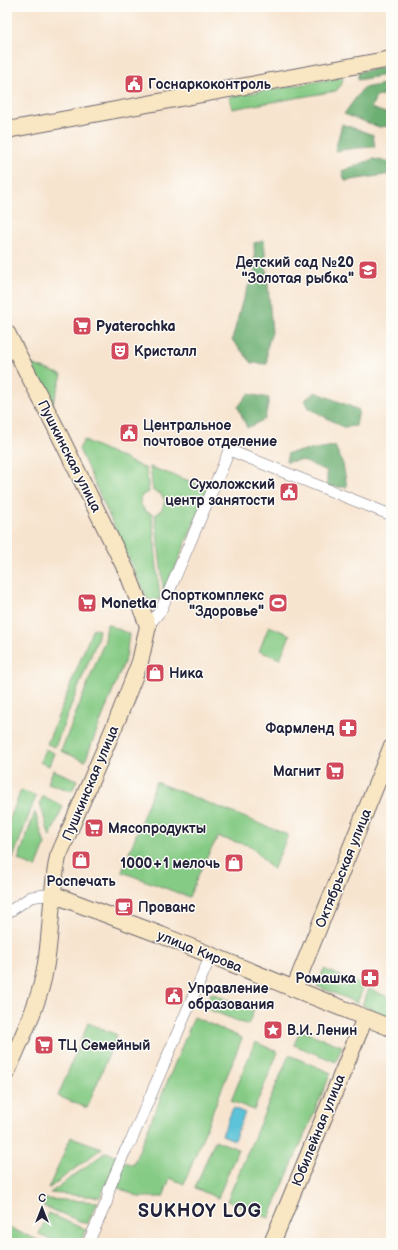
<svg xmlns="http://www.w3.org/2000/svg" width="398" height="1250" font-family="'Balsamiq Sans',sans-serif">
	<rect width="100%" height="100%" fill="#fdfcf7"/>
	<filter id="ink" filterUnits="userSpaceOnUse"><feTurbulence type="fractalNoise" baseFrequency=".025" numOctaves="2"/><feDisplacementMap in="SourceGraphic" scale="8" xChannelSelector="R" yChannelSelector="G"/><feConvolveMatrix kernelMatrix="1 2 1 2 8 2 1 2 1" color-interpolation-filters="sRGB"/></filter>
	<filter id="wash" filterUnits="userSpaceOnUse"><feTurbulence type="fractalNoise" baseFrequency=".012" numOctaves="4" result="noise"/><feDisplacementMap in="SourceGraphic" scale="16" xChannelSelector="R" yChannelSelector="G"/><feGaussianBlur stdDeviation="0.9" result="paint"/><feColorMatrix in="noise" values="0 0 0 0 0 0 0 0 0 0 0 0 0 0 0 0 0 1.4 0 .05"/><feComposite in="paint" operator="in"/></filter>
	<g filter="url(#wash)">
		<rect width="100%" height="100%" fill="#f7e4cf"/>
		<g fill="#86cb85" stroke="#547660">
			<path d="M 343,77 L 342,84 L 336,91 L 232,109 L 229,97 Z"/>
			<path d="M 28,363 L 62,375 L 52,406 Z"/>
			<path d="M 84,440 L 146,469 L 149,492 L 142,495 L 140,503 L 145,511 L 152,514 L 160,599 L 153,601 L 147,599 L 79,449 Z"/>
			<path d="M 150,467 L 209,488 L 164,594 L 155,515 L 162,509 L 165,501 L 161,494 L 153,491 Z"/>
			<path d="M 107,624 L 129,634 L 126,657 L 85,761 L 61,751 L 105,640 Z"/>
			<path d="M 269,626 L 290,635 L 280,659 L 259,651 Z"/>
			<path d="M 93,628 L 99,630 L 97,640 L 55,747 L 47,744 Z"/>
			<path d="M 45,749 L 54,753 L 49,766 L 40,762 Z"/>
			<path d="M 53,770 L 77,780 L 73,789 L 71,791 L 48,783 Z"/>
			<path d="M 156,782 L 288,835 L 273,870 L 251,846 L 218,837 L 204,862 L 189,897 L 122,872 Z"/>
			<path d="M 21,790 L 36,796 L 13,858 L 7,856 L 7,826 Z"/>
			<path d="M 43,796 L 63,806 L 50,837 L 40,803 Z"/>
			<path d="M 35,812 L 45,845 L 36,868 L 18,860 Z"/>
			<path d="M 324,969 L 364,986 L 357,1003 L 317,986 Z"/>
			<path d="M 369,989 L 391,998 L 391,1012 L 389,1017 L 362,1005 Z"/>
			<path d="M 211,993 L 254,1010 L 248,1025 L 205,1008 Z"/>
			<path d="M 194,1017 L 242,1038 L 184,1184 L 170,1178 L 163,1197 L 139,1197 L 114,1186 L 125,1162 L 133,1165 Z"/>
			<path d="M 88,1023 L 117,1035 L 87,1108 L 58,1096 Z"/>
			<path d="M 300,1030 L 342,1046 L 336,1062 L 294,1045 Z"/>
			<path d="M 255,1042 L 278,1052 L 254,1110 L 231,1101 Z"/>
			<path d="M 289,1055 L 331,1073 L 269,1218 L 227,1201 Z"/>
			<path d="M 71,1137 L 102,1148 L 48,1189 Z"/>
			<path d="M 215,1140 L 238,1149 L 218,1198 L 195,1188 Z"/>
			<path d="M 106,1152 L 119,1157 L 100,1197 L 50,1193 Z"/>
			<path d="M 45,1199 L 98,1202 L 87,1224 L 41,1205 Z"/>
			<path d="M 48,1213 L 86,1230 L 80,1243 L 59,1243 L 39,1234 Z"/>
			<path d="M 7,1227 L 45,1243 L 7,1243 Z"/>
		</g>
		<g fill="#6caf72" stroke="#476856">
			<path d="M 391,66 L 391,74 L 358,80 L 358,72 Z"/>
			<path d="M 391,83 L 391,94 L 376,97 L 371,108 L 391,115 L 391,126 L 379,127 L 344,114 L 363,88 Z"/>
			<path d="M 342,124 L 373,135 L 375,147 L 356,148 L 335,151 Z"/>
			<path d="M 373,159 L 391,162 L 391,174 L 345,181 L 342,171 Z"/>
			<path d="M 264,240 L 272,332 L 267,348 L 267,364 L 252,363 L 232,340 L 242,302 L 255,270 L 254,243 Z"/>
			<path d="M 316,392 L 359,410 L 356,426 L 343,427 L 309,408 L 305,400 Z"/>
			<path d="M 248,394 L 269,398 L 265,419 L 247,428 L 238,407 Z"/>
			<path d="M 335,446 L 343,464 L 347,487 L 327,487 L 327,471 L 301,460 L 286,462 L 288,453 Z"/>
		</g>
		<path fill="#5bc3d8" stroke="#3e728a" d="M 233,1108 L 245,1113 L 234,1140 L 222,1135 Z"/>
	</g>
	<g filter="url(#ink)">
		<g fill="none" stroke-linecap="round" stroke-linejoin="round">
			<g stroke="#6d666f" stroke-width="12">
				<g id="street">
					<path d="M 148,626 L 161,610 L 225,461 L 229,450 L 391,515"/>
					<path d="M 7,913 L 31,897 L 52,894"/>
					<path d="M 88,1243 L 107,1201 L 109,1189 L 124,1153 L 131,1141 L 211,955"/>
				</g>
			</g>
			<g stroke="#6d666f" stroke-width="18">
				<g id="secondary">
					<path d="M 7,130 L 391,59"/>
					<path d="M 7,333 L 56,428 L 128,574 L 148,626 L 140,662 L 118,718 L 58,857 C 50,894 52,932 45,969 C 40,1002 20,1041 7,1072"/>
					<path d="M 52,894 L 161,935 L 391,1028"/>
					<path d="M 294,989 L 391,748"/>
					<path d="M 272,1243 L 365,1018"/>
				</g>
			</g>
			<use href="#street" stroke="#fff" stroke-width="11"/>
			<use href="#secondary" stroke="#f9e7c3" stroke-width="16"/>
		</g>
	</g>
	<defs>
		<g id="civic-square" transform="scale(1)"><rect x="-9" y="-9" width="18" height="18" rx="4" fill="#d1495b" stroke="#fdfcf7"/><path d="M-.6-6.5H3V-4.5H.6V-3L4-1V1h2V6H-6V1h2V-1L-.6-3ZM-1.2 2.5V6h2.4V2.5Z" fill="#fff"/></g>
		<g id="school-square" transform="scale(1)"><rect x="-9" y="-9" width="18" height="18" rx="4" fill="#d1495b" stroke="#fdfcf7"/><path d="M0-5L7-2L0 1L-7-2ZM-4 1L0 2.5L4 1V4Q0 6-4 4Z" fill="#fff"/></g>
		<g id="supermarket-square" transform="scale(1)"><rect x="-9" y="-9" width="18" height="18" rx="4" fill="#d1495b" stroke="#fdfcf7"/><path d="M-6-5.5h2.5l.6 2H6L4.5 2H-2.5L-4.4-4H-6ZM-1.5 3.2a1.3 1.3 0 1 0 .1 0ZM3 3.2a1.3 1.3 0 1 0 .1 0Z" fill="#fff"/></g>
		<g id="theatre-square" transform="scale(1)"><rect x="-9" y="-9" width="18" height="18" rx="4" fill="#d1495b" stroke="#fdfcf7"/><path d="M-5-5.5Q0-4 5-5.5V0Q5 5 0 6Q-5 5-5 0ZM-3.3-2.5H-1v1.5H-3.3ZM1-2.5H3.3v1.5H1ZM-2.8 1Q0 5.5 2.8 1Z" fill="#fff"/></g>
		<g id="stadium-square" transform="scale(1)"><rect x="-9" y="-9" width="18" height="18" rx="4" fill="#d1495b" stroke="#fdfcf7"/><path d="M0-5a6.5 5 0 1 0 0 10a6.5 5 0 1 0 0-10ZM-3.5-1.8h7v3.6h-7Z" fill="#fff"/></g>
		<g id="shop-square" transform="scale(1)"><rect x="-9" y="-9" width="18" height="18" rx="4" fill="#d1495b" stroke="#fdfcf7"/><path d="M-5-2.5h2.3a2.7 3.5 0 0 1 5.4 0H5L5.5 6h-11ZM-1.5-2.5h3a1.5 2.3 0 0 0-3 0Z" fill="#fff"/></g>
		<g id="pharmacy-square" transform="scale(1)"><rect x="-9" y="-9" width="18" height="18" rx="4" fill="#d1495b" stroke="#fdfcf7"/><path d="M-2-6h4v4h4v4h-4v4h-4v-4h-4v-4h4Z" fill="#fff"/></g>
		<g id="cafe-square" transform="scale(1)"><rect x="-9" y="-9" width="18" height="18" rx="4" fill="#d1495b" stroke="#fdfcf7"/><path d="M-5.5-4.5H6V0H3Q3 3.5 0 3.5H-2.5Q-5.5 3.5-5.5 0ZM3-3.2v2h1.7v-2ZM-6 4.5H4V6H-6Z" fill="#fff"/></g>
		<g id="sight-square" transform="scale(1)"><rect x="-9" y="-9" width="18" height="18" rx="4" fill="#d1495b" stroke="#fdfcf7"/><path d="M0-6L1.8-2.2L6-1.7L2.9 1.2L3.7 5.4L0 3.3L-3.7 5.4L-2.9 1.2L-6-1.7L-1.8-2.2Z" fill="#fff"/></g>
	</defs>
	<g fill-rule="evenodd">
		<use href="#civic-square" x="134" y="84"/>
		<use href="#school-square" x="368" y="270"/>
		<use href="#supermarket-square" x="82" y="326"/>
		<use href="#theatre-square" x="120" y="351"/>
		<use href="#civic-square" x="129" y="433"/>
		<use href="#civic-square" x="289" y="492"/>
		<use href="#supermarket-square" x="87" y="603"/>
		<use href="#stadium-square" x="278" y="603"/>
		<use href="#shop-square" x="155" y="673"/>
		<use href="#pharmacy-square" x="348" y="728"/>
		<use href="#supermarket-square" x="335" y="771"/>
		<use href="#supermarket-square" x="94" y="828"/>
		<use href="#shop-square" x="81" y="860"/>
		<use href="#shop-square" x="234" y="863"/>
		<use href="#cafe-square" x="124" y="907"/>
		<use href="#pharmacy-square" x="370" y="978"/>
		<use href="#civic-square" x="174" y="996"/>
		<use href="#sight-square" x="273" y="1030"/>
		<use href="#supermarket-square" x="44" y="1045"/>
	</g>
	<g text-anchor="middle" stroke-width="3" stroke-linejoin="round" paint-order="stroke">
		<g font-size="14" font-weight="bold" fill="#22223b" stroke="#fdfcf7" text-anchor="start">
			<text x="148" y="89">Госнаркоконтроль</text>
			<text x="354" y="267" text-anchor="end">Детский сад №20<tspan x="354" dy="16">"Золотая рыбка"</tspan></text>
			<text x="96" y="331">Pyaterochka</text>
			<text x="134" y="356">Кристалл</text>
			<text x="143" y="430">Центральное<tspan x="143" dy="16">почтовое отделение</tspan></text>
			<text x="275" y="489" text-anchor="end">Сухоложский<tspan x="275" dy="16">центр занятости</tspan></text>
			<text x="264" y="600" text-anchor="end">Спорткомплекс<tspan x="264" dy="16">"Здоровье"</tspan></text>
			<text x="101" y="608">Monetka</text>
			<text x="169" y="678">Ника</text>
			<text x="334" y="733" text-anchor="end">Фармленд</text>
			<text x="321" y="776" text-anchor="end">Магнит</text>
			<text x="108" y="833">Мясопродукты</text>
			<text x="220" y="868" text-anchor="end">1000+1 мелочь</text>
			<text x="81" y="886" text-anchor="middle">Роспечать</text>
			<text x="138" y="912">Прованс</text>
			<text x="356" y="983" text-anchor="end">Ромашка</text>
			<text x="188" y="993">Управление<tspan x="188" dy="16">образования</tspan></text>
			<text x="287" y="1035">В.И. Ленин</text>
			<text x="58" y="1050">ТЦ Семейный</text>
		</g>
		<g font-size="14" fill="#22223b" stroke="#fdfcf7">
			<text transform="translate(70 456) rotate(63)" y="5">Пушкинская улица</text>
			<text transform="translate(90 783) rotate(-67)" y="5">Пушкинская улица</text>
			<text transform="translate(343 868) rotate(-68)" y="5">Октябрьская улица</text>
			<text transform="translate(200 951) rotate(22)" y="5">улица Кирова</text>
			<text transform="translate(318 1130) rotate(-68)" y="5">Юбилейная улица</text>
		</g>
		<g font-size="18" font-weight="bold" letter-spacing="1" fill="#22223b" stroke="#fdfcf7">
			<text x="200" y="1217">SUKHOY LOG</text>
		</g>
	</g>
	<rect width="398" height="1250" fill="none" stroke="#fdfcf7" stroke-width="24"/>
	<g transform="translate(42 1208)" stroke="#fdfcf7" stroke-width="3" paint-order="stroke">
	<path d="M0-3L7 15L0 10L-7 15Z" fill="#22223b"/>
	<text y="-6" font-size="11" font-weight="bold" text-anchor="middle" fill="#22223b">С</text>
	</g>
</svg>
